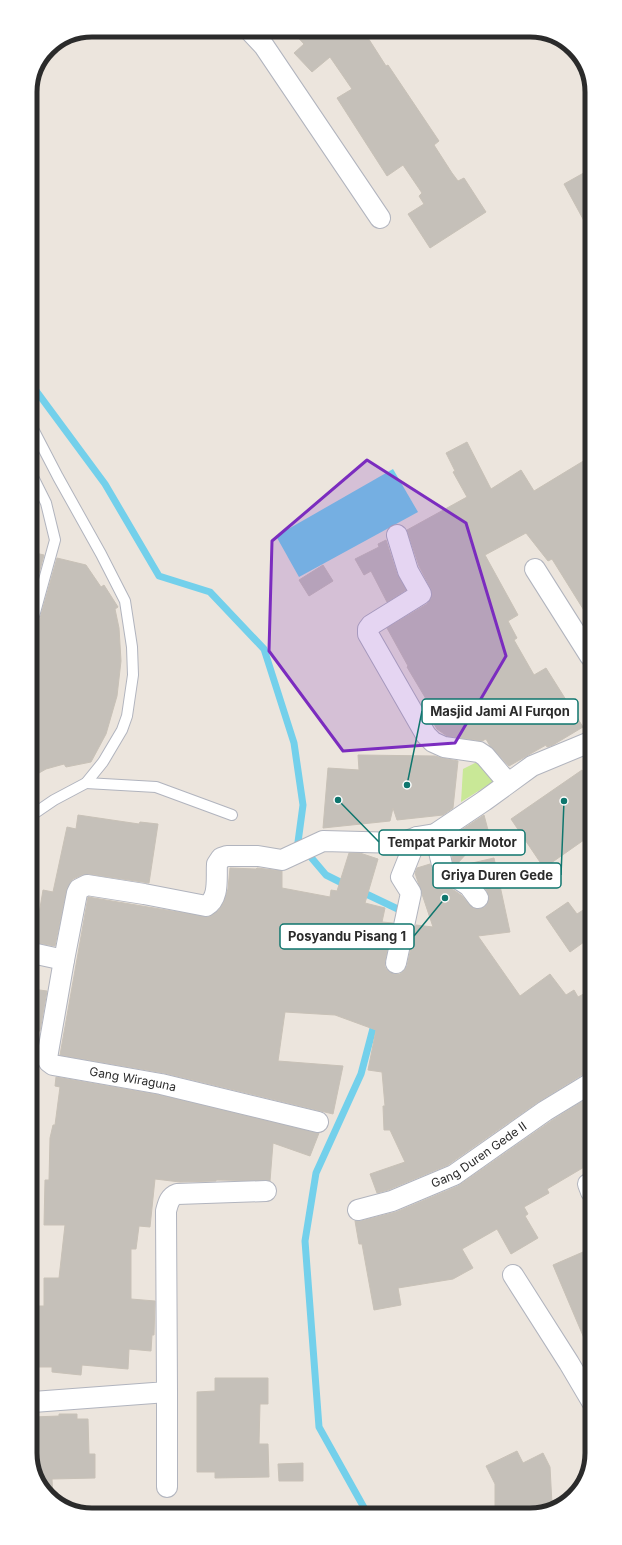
<svg xmlns="http://www.w3.org/2000/svg" width="622" height="1545" font-family="Inter,sans-serif">
	<rect width="100%" height="100%" fill="#ece5dd"/>
	<path fill="#c9e897" d="M 483,759 L 499,778 L 461,802 L 463,769 Z"/>
	<path fill="#73d0eb" d="M 393,469 L 418,512 L 299,577 L 276,536 Z"/>
	<g fill="none" stroke-linecap="round" stroke-linejoin="round">
		<g stroke="#73d0eb" stroke-width="7">
			<path d="M 31,382 L 37,392 L 105,484 L 159,576 L 210,592 L 264,649 L 294,743 L 303,805 L 298,842 L 326,875 L 348,886"/>
			<path d="M 360,891 L 404,912"/>
			<path d="M 367,1513 L 319,1427 L 305,1241 L 316,1173 L 361,1074 L 375,1021"/>
		</g>
	</g>
	<g fill="#c5c0b9" stroke="#c8c1b7">
		<path d="M 291,30 L 363,30 L 386,66 L 388,65 L 439,141 L 434,145 L 452,173 L 458,181 L 464,178 L 486,212 L 430,248 L 408,214 L 424,204 L 419,196 L 422,193 L 403,165 L 387,176 L 337,98 L 352,89 L 330,57 L 312,72 L 294,53 L 304,44 Z"/>
		<path d="M 589,170 L 589,230 L 564,184 Z"/>
		<path d="M 467,442 L 491,489 L 521,470 L 534,491 L 590,457 L 590,620 L 552,559 L 548,561 L 526,533 L 485,555 L 518,615 L 508,621 L 517,638 L 514,640 L 534,675 L 546,668 L 583,727 L 553,745 L 547,747 L 546,745 L 509,766 L 490,746 L 486,739 L 482,741 L 447,736 L 437,729 L 430,717 L 435,714 L 407,667 L 408,666 L 387,628 L 427,604 L 431,599 L 432,594 L 431,589 L 419,566 L 407,530 L 467,497 L 453,472 L 455,471 L 446,453 Z"/>
		<path d="M 386,540 L 397,574 L 406,590 L 387,602 L 371,571 L 364,575 L 355,559 L 379,547 L 378,544 Z"/>
		<path d="M 31,552 L 44,555 L 31,602 Z"/>
		<path d="M 57,558 L 86,565 L 101,587 L 104,585 L 118,607 L 115,609 L 119,628 L 121,661 L 117,696 L 106,734 L 91,762 L 66,767 L 64,764 L 46,769 L 32,777 L 31,633 L 35,632 L 37,629 Z"/>
		<path d="M 323,565 L 333,581 L 309,596 L 299,580 Z"/>
		<path d="M 358,755 L 435,756 L 442,758 L 458,761 L 453,808 L 443,815 L 397,820 L 393,808 L 390,821 L 323,828 L 328,768 L 359,770 Z"/>
		<path d="M 582,770 L 590,782 L 591,835 L 544,868 L 511,819 Z"/>
		<path d="M 78,815 L 139,824 L 140,822 L 158,824 L 149,883 L 89,874 L 82,875 L 73,879 L 67,888 L 55,946 L 32,942 L 32,935 L 37,914 L 39,914 L 43,890 L 53,892 L 67,827 L 76,829 Z"/>
		<path d="M 484,815 L 488,830 L 457,864 L 453,862 L 452,856 L 456,855 L 451,851 L 448,839 Z"/>
		<path d="M 349,853 L 360,853 L 378,859 L 365,903 L 385,908 L 382,922 L 393,923 L 385,961 L 385,967 L 388,971 L 394,974 L 400,974 L 405,970 L 407,966 L 416,925 L 433,927 L 415,873 L 417,868 L 430,864 L 432,872 L 437,879 L 461,895 L 473,908 L 480,909 L 485,907 L 488,903 L 489,897 L 487,891 L 476,877 L 459,866 L 494,858 L 510,932 L 478,936 L 520,996 L 550,974 L 566,995 L 574,990 L 578,997 L 591,990 L 591,1072 L 585,1073 L 538,1102 L 448,1165 L 388,1190 L 377,1193 L 370,1174 L 405,1162 L 390,1130 L 384,1130 L 383,1106 L 385,1106 L 382,1072 L 368,1070 L 376,1030 L 335,1015 L 285,1012 L 278,1061 L 343,1066 L 333,1114 L 164,1073 L 60,1055 L 88,897 L 208,917 L 219,910 L 224,902 L 228,889 L 230,868 L 256,869 L 257,868 L 282,871 L 282,888 L 330,897 L 331,890 L 337,891 Z"/>
		<path d="M 568,902 L 577,914 L 591,905 L 591,937 L 570,952 L 546,917 Z"/>
		<path d="M 32,989 L 47,991 L 40,1031 L 32,1030 Z"/>
		<path d="M 56,1077 L 159,1095 L 319,1133 L 310,1156 L 273,1143 L 270,1181 L 216,1180 L 216,1181 L 180,1182 L 155,1179 L 150,1227 L 139,1226 L 136,1249 L 131,1249 L 131,1299 L 155,1301 L 154,1335 L 152,1335 L 151,1351 L 129,1349 L 128,1369 L 82,1365 L 81,1375 L 52,1372 L 52,1367 L 33,1367 L 33,1306 L 44,1306 L 44,1278 L 59,1278 L 65,1225 L 44,1225 L 45,1180 L 49,1180 L 50,1138 L 53,1125 L 55,1125 L 60,1087 L 55,1086 Z"/>
		<path d="M 591,1096 L 591,1163 L 547,1189 L 549,1193 L 524,1207 L 528,1214 L 525,1216 L 538,1238 L 511,1254 L 497,1229 L 462,1249 L 473,1268 L 453,1279 L 398,1288 L 401,1305 L 374,1310 L 362,1244 L 359,1244 L 355,1221 L 361,1221 L 396,1212 L 458,1186 L 551,1121 Z"/>
		<path d="M 583,1252 L 592,1272 L 592,1357 L 553,1265 Z"/>
		<path d="M 215,1378 L 268,1378 L 268,1404 L 260,1404 L 259,1444 L 268,1444 L 269,1477 L 215,1478 L 215,1472 L 197,1472 L 197,1392 L 215,1391 Z"/>
		<path d="M 59,1414 L 77,1414 L 77,1419 L 88,1419 L 89,1454 L 95,1454 L 95,1478 L 52,1479 L 53,1500 L 33,1473 L 33,1417 L 59,1416 Z"/>
		<path d="M 517,1451 L 523,1463 L 543,1453 L 550,1467 L 552,1504 L 545,1504 L 545,1512 L 495,1512 L 495,1484 L 486,1466 Z"/>
		<path d="M 303,1463 L 303,1481 L 279,1481 L 278,1464 Z"/>
	</g>
	<g fill="none" stroke-linecap="round" stroke-linejoin="round">
		<g stroke="#b1b4be" stroke-width="12">
			<g id="lane">
				<path d="M 31,425 L 58,477 L 101,554 L 125,601 L 132,647 L 133,675 L 127,716 L 122,730 L 103,762 L 86,783 L 54,800 L 32,815"/>
				<path d="M 31,473 L 46,503 L 55,540 L 31,627"/>
				<path d="M 86,783 L 156,787 L 232,815"/>
			</g>
		</g>
		<g stroke="#b1b4be" stroke-width="22">
			<g id="street">
				<path d="M 249,30 L 264,46 L 380,218"/>
				<path d="M 397,535 L 408,571 L 421,594 L 371,625 L 368,629 L 368,634 L 426,735 L 433,742 L 444,747 L 479,752 L 485,756 L 508,783"/>
				<path d="M 535,569 L 590,656"/>
				<path d="M 435,834 L 443,869 L 469,886 L 478,898"/>
				<path d="M 32,953 L 64,960 L 77,893 L 79,889 L 87,885 L 144,894 L 206,906 C 220,898 216,878 217,864 L 221,858 L 227,856 L 258,856 L 282,860 L 323,841 L 401,843 L 417,837 L 435,834 L 484,801 L 532,766 L 590,742"/>
				<path id="s1" d="M 64,960 L 47,1058 L 49,1062 L 53,1065 L 161,1084 L 318,1122"/>
				<path d="M 396,963 L 411,893 L 401,877 L 417,837"/>
				<path d="M 588,1184 L 591,1192"/>
				<path id="s2" d="M 358,1210 L 392,1201 L 454,1175 L 545,1111 L 591,1083"/>
				<path d="M 513,1275 L 569,1363 L 592,1402"/>
				<path d="M 33,1402 L 167,1392 L 166,1211 C 168,1204 169,1197 177,1194 L 266,1191"/>
				<path d="M 167,1487 L 167,1392"/>
			</g>
		</g>
		<use href="#lane" stroke="#fff" stroke-width="10"/>
		<use href="#street" stroke="#fff" stroke-width="20"/>
	</g>
	<path fill="#7b2cbf" fill-opacity="0.2" stroke="#7b2cbf" stroke-width="3" stroke-linejoin="round" d="M 367,460 L 466,523 L 506,656 L 455,743 L 343,751 L 269,651 L 272,541 Z"/>
	<g text-anchor="middle" stroke-width="3.5" stroke-linejoin="round" paint-order="stroke">
		<g font-size="12" fill="#2b2b2b" stroke="#fff">
			<text dy="4" stroke="none"><textPath href="#s1" startOffset="190">Gang Wiraguna</textPath></text>
			<text dy="4" stroke="none"><textPath href="#s2" startOffset="134">Gang Duren Gede II</textPath></text>
		</g>
	</g>
	<path d="M0 0H622V1545H0ZM92 37H530A55 55 0 0 1 585 92V1453A55 55 0 0 1 530 1508H92A55 55 0 0 1 37 1453V92A55 55 0 0 1 92 37Z" fill="#fff" fill-rule="evenodd"/>
	<path fill="none" stroke="#2b2b2b" stroke-width="5" d="M92 37H530A55 55 0 0 1 585 92V1453A55 55 0 0 1 530 1508H92A55 55 0 0 1 37 1453V92A55 55 0 0 1 92 37Z"/>
	<path fill="none" stroke="#0f766e" stroke-width="1.5" d="M407 785L422 711M338 800L379 842M564 801L561 875M445 898L414 936"/>
	<g fill="#0f766e" stroke="#fff" stroke-width="1.5">
		<circle cx="407" cy="785" r="4"/>
		<circle cx="338" cy="800" r="4"/>
		<circle cx="564" cy="801" r="4"/>
		<circle cx="445" cy="898" r="4"/>
	</g>
	<g fill="#fff" stroke="#0f766e" stroke-width="1.5">
		<rect x="422" y="699" width="156" height="25" rx="4"/>
		<rect x="379" y="830" width="146" height="25" rx="4"/>
		<rect x="433" y="863" width="128" height="25" rx="4"/>
		<rect x="280" y="924" width="134" height="25" rx="4"/>
	</g>
	<g font-size="13" text-anchor="middle" font-weight="bold" fill="#2b2b2b">
		<text x="500" y="716">Masjid Jami Al Furqon</text>
		<text x="452" y="847">Tempat Parkir Motor</text>
		<text x="497" y="880">Griya Duren Gede</text>
		<text x="347" y="941">Posyandu Pisang 1</text>
	</g>
</svg>
